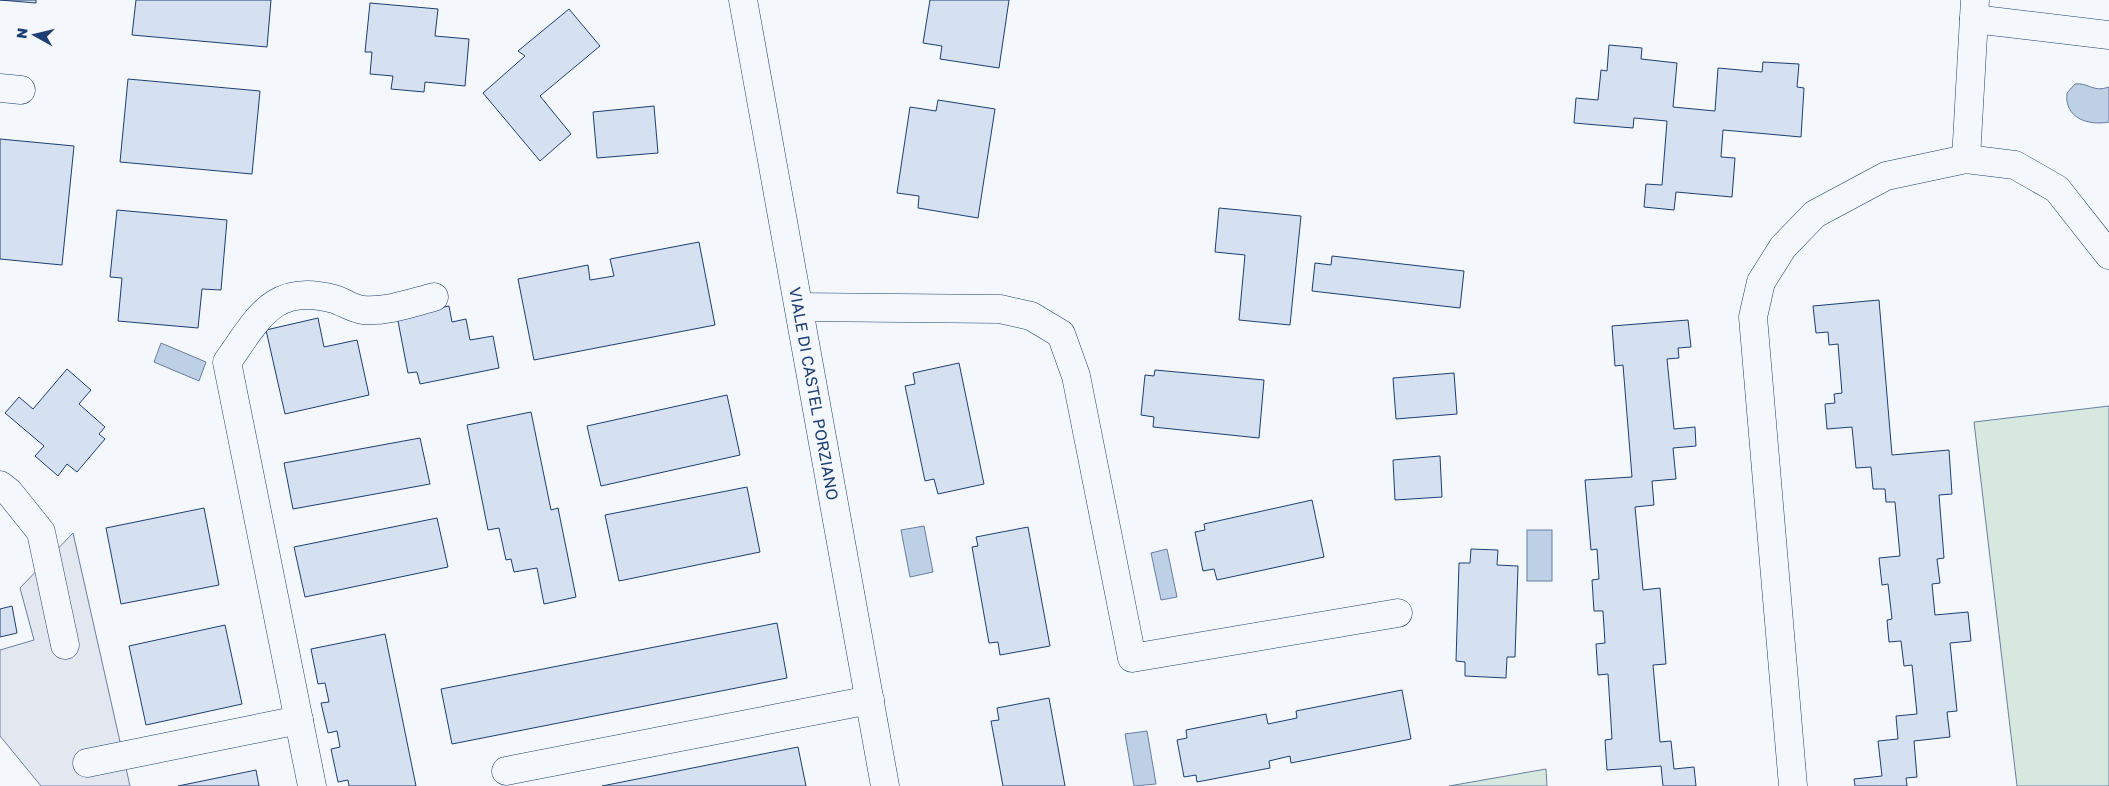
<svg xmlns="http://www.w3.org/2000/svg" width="2109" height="786" font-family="'Golos Text',sans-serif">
	<rect width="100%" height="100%" fill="#f4f7fb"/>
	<g fill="#d7e8df" stroke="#687fa3">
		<path d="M 2109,406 L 2109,786 L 2017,786 L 1974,422 Z"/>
		<path d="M 1546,769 L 1547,786 L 1449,786 Z"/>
	</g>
	<path fill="#e3e8f0" stroke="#687fa3" d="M 73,533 L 130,786 L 41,786 L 0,736 L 0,650 L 34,640 L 20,588 Z"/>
	<g fill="#bed0e5" stroke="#687fa3">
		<path d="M 2075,84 C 2088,82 2093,93 2109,87 L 2109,122 C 2088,126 2064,118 2067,93 Z"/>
		<path d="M 161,343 L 206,362 L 199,381 L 154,362 Z"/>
		<path d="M 924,526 L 933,572 L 910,577 L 901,530 Z"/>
		<rect x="1527" y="530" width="25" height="51"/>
		<path d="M 1167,549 L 1177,597 L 1161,600 L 1151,553 Z"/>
		<path d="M 1147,731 L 1156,784 L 1134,786 L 1125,734 Z"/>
	</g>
	<g fill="#d5e0f0" stroke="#1d3f73">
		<path d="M 0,0 L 36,0 L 36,3 Z"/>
		<path d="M 136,0 L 271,0 L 267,47 L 132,35 Z"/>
		<path d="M 930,0 L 1009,0 L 999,68 L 940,59 L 942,46 L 923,43 Z"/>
		<path d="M 370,3 L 438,9 L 435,36 L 469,39 L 465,86 L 425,82 L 424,92 L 391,89 L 393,76 L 370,74 L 372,52 L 365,52 Z"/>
		<path d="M 569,9 L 600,46 L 540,96 L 571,134 L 540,161 L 483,93 L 525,56 L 518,51 Z"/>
		<path d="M 1609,45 L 1642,48 L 1641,59 L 1677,63 L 1673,107 L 1715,111 L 1718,68 L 1762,72 L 1763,62 L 1799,64 L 1797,87 L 1804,88 L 1801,137 L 1723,130 L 1721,157 L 1735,158 L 1732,197 L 1676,192 L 1674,210 L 1644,207 L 1646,184 L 1662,185 L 1667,121 L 1634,118 L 1633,128 L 1574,123 L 1576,98 L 1598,100 L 1601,70 L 1607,71 Z"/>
		<path d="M 128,79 L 260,91 L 252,174 L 120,162 Z"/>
		<path d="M 938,100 L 995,109 L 978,218 L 918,208 L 919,196 L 897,193 L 910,107 L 936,111 Z"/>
		<path d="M 654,106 L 658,153 L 597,158 L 593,112 Z"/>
		<path d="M 0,139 L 74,146 L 62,265 L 0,259 Z"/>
		<path d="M 1219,208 L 1301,216 L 1290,325 L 1239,320 L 1245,255 L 1215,252 Z"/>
		<path d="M 117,210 L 227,220 L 221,290 L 202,289 L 198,328 L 118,321 L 122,278 L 110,277 Z"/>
		<path d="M 699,242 L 715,325 L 534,360 L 518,279 L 588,265 L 590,280 L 614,276 L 610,259 Z"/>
		<path d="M 1332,256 L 1464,271 L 1460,308 L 1312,291 L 1315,263 L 1331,265 Z"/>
		<path d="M 1879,300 L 1892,455 L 1949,450 L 1952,494 L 1939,495 L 1944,558 L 1937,559 L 1940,583 L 1932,584 L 1935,615 L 1968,612 L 1971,641 L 1950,643 L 1957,711 L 1947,712 L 1950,737 L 1914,741 L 1917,777 L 1906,778 L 1907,786 L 1855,786 L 1854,779 L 1882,776 L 1878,741 L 1898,739 L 1896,716 L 1917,714 L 1912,665 L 1904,666 L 1901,641 L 1889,642 L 1887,620 L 1892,619 L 1888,584 L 1882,585 L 1879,558 L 1900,556 L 1895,502 L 1886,502 L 1885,489 L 1873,489 L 1871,467 L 1856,468 L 1852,427 L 1827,429 L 1825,404 L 1835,403 L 1834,394 L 1842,393 L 1838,344 L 1829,345 L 1828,332 L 1816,333 L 1813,306 Z"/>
		<path d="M 449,306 L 452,322 L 466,319 L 470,340 L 493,336 L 499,368 L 420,384 L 417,372 L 408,373 L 397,316 Z"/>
		<path d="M 318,318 L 324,347 L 357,340 L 369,395 L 285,414 L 266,330 Z"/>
		<path d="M 1688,320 L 1691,347 L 1678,348 L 1679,358 L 1667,359 L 1674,429 L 1695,427 L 1696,446 L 1673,448 L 1676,479 L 1652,481 L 1654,505 L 1635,507 L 1643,590 L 1660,588 L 1666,664 L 1653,665 L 1660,742 L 1671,741 L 1674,769 L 1694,767 L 1696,786 L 1663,786 L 1661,766 L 1607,770 L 1605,740 L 1612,739 L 1608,674 L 1598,675 L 1596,644 L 1605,643 L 1603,611 L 1594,611 L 1592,580 L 1599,579 L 1597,549 L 1591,550 L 1585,480 L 1632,477 L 1623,365 L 1615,366 L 1612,326 Z"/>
		<path d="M 959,363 L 984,484 L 938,494 L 934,479 L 925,481 L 905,386 L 915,384 L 913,373 Z"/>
		<path d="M 67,369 L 91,390 L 79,404 L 105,427 L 99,434 L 105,439 L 77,472 L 67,464 L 58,476 L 35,456 L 44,446 L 5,413 L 19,397 L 33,409 Z"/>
		<path d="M 1155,370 L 1264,380 L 1259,438 L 1153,427 L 1154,417 L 1141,415 L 1145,375 L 1154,376 Z"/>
		<path d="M 1454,373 L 1457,414 L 1396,419 L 1393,378 Z"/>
		<path d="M 727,395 L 740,455 L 601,486 L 587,426 Z"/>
		<path d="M 531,412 L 551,510 L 558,508 L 576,597 L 544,604 L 537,568 L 514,572 L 511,559 L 506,560 L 499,528 L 488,530 L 467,425 Z"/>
		<path d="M 420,438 L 430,484 L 293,509 L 284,463 Z"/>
		<path d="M 1440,456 L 1442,497 L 1395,500 L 1393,460 Z"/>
		<path d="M 747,487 L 760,552 L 619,581 L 605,515 Z"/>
		<path d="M 1312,500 L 1324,557 L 1217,580 L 1214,569 L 1203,571 L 1195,532 L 1205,530 L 1204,524 Z"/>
		<path d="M 204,508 L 219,585 L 121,604 L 106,528 Z"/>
		<path d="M 437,518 L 448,567 L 305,597 L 294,547 Z"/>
		<path d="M 1028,527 L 1050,646 L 1000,655 L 998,642 L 989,643 L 972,547 L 978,546 L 976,537 Z"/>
		<path d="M 1471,549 L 1498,550 L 1497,565 L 1518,566 L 1515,657 L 1507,657 L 1506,678 L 1465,676 L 1465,662 L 1456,661 L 1459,563 L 1470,563 Z"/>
		<path d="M 12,606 L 17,633 L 0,637 L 0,609 Z"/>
		<path d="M 777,623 L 787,678 L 452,744 L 441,689 Z"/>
		<path d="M 225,625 L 242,704 L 146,725 L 129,646 Z"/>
		<path d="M 385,634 L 416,786 L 349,786 L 348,780 L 338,782 L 331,749 L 340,747 L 337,731 L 328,733 L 321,703 L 329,702 L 325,683 L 318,684 L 311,649 Z"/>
		<path d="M 1402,690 L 1411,739 L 1291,763 L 1290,756 L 1269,761 L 1270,768 L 1197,782 L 1196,775 L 1184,777 L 1177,740 L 1187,738 L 1186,730 L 1266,714 L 1268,724 L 1297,718 L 1296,711 Z"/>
		<path d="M 1049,698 L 1065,786 L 1003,786 L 991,721 L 999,720 L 997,708 Z"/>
		<path d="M 798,747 L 806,786 L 602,786 Z"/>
		<path d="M 256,770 L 259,786 L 178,786 Z"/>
	</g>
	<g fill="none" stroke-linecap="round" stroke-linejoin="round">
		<g stroke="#1d3f73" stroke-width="29">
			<g id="minor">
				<path id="s1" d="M 743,0 L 885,786"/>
				<path d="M 1974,19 L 2109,35"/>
				<path d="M 0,88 L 21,90"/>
				<path d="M 1966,159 L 1975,0"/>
				<path d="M 799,307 L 1000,309 L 1031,316 L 1061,334 L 1076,376 L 1132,658 L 1398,613"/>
				<path d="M 0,485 L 9,492 L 41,532 L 65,645"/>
				<path d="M 87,763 L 299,720"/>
				<path d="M 506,771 L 870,700"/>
				<path d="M 312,786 L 227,362 C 258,319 273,282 334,299 C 344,302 353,309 363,310 C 387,312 411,303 434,297"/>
				<path d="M 1793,786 L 1753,317 L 1761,282 L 1783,247 L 1815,214 L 1886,176 L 1966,159 L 2015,165 L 2057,189 L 2109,255"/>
			</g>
		</g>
		<use href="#minor" stroke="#f4f7fb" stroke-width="28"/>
	</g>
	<g text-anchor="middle" stroke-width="4" stroke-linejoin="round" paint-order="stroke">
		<g font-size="16" fill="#1d3f73" stroke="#f4f7fb">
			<text dy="6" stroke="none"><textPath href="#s1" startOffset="400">VIALE DI CASTEL PORZIANO</textPath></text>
		</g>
	</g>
	<g transform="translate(35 35) rotate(278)" stroke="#f4f7fb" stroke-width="4" paint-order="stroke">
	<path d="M0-4L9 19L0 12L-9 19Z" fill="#1d3f73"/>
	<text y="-8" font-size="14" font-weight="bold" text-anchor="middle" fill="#1d3f73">N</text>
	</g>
</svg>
